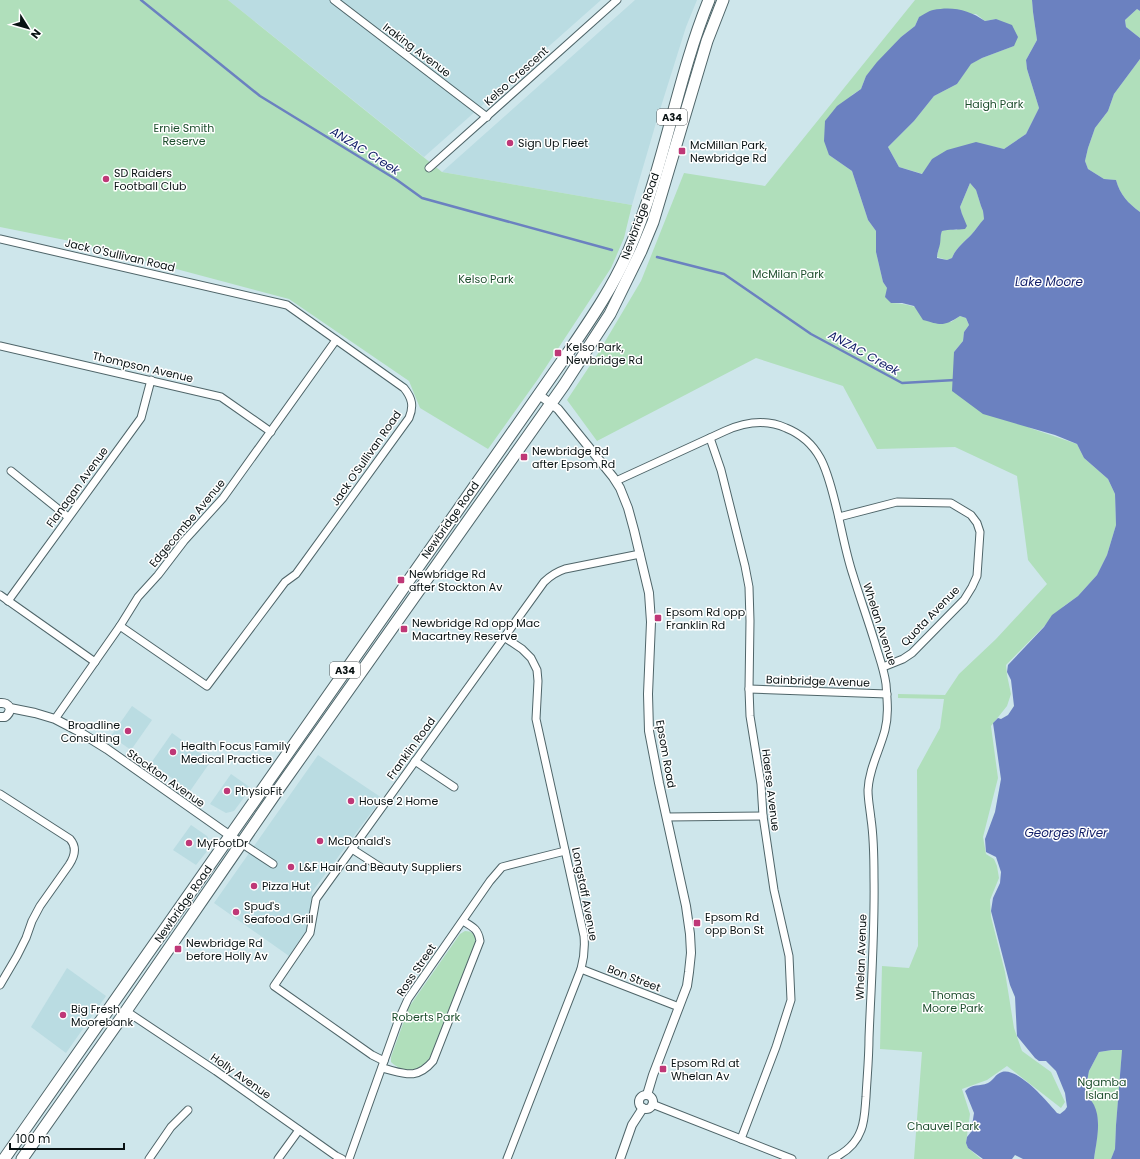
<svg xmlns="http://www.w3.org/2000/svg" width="1140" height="1159" font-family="Poppins,sans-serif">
	<rect width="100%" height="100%" fill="#cee6eb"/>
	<g fill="#badce2">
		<path d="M 228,0 L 601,0 L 424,157 Z"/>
		<path d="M 635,0 L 697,0 L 686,27 L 658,116 L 632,205 L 442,172 Z"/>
		<path d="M 132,706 L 152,720 L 131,750 L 111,736 Z"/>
		<path d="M 172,733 L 211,761 L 190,791 L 151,763 Z"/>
		<path d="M 318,755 L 382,798 L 312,892 L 309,926 L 289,956 L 214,903 Z"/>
		<path d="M 231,774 L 251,788 L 234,811 L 226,813 L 210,804 Z"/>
		<path d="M 191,825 L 207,836 L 209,840 L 209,845 L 208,850 L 196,865 L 173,850 Z"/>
		<path d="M 67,968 L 106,996 L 66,1053 L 31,1027 Z"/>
	</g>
	<g fill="#b0dfbb">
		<path d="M 0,0 L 228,0 L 442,172 L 632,205 L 624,238 L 611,268 L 538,379 L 488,449 L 420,408 L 409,381 L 289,299 L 75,242 L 0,227 Z"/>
		<path d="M 915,0 L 1032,0 L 1033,12 L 1037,40 L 1026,60 L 1027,69 L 1039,108 L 1026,134 L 1004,149 L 976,143 L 932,159 L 923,174 L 899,167 L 888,147 L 914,121 L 934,96 L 957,84 L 970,64 L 982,58 L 1014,46 L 996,19 L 985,21 L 976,14 L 919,17 L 915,26 L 901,37 L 866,76 L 861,89 L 852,95 L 829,155 L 852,171 L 868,220 L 876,231 L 876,252 L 883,282 L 887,288 L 891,303 C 913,303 931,313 951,322 L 960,316 L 966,318 L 969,325 L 964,332 L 963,341 L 954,352 L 1030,428 L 1077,444 L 1084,458 L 1108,479 L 1115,494 L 1116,525 L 1107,555 L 1097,575 L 1078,596 L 1064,606 L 1006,665 L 1007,675 L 1011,694 L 1007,706 L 991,726 L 998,778 L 983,837 L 986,854 L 994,859 L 997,866 L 999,878 L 990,900 L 991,917 L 1005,972 L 1014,1028 L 1022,1051 L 1051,1072 L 1065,1102 L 1061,1108 L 1007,1066 L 987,1080 L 962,1089 L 970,1114 L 966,1143 L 968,1148 L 981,1159 L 914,1159 L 922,1052 L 880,1049 L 882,966 L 909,968 L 918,946 L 917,770 L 940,728 L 944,699 L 898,698 L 898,694 L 945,695 L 959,674 L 996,639 L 1047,584 L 1028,560 L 1017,476 L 955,447 L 877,449 L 843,386 L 756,358 L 597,441 L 567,400 L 597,355 L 641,281 L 684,173 L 765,186 Z"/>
		<path d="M 1137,9 L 1140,11 L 1140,38 L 1126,27 L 1125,20 Z"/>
		<path d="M 1140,57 L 1140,212 C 1128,203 1120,195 1116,180 L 1104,179 L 1088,169 L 1085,161 L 1088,148 L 1095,128 L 1108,111 L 1114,94 L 1140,59 Z"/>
		<path d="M 970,183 L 976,190 L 981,206 L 983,211 L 984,219 C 980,224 976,229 972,234 C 964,242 956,248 952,258 L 947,260 L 937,257 L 940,241 L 939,237 L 942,231 L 949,229 L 957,230 L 962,214 L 960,207 Z"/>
		<path d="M 465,931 C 472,931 476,935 475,943 L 431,1055 C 422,1072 405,1075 391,1062 L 391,1057 L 409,1007 L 460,934 Z"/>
		<path d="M 1112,1050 L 1122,1050 L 1116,1125 L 1115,1149 L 1111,1159 L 1094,1159 L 1097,1138 L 1098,1120 L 1085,1092 L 1089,1071 L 1099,1052 Z"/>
	</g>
	<path fill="#6b81c0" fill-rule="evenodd" d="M 1032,0 L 1140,0 L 1140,11 L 1137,9 L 1125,20 L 1126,27 L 1140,38 L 1140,59 L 1114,94 L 1108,111 L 1095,128 L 1088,148 L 1085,161 L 1088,169 L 1104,179 L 1116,180 C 1120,195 1128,203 1140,212 L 1140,1159 L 1111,1159 L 1115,1149 L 1116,1125 L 1122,1050 L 1112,1050 L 1099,1052 L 1089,1071 L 1085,1092 C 1088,1097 1092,1101 1094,1105 C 1102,1121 1096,1143 1094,1159 L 1023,1159 L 1015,1155 L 1012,1159 L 983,1159 L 968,1148 L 966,1143 L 967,1137 L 971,1132 L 974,1113 L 965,1091 C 973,1083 979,1087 988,1083 C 994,1080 995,1074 1002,1072 C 1018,1067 1048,1102 1057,1113 L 1060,1114 L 1065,1110 L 1067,1107 L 1065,1093 L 1056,1071 L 1046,1061 L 1039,1061 L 1035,1058 L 1017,1036 L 1015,997 L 1010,985 L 991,911 L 993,898 L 1000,883 L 1001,872 L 996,857 L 986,852 L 985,839 L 995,812 L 1001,779 L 993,723 L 998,718 L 1001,719 L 1008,715 L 1014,706 L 1011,680 L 1007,672 L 1008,665 L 1044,627 L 1052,615 L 1078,596 L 1097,575 L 1107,555 L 1116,525 L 1115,494 L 1108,479 L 1084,458 L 1077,444 L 1055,435 L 983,414 L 952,391 L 954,352 L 963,341 L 964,332 L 969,325 L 966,318 L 960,316 C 943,327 941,325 923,320 L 914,306 L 902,303 L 891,303 L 885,297 L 887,288 L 883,282 L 876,252 L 876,231 L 868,220 L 852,171 L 829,155 L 824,141 L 825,121 L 837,106 L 861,89 L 866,76 L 877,62 L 901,37 L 915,26 L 919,17 C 923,15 928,11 933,10 C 953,6 969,10 985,21 L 996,19 L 1012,25 L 1018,37 L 1014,46 L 982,58 L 971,64 L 957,84 L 934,96 L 914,121 L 888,147 L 899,167 L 922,174 L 932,159 L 947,150 L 976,142 L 1004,149 L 1026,134 L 1039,108 L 1027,69 L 1026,60 L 1037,40 L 1033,12 ZM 970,183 L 976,190 L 981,206 L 983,211 L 984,219 C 979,224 976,230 971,235 C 964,242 956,248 952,258 L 947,260 L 937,258 C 937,253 939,249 940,244 C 941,238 940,236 942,231 C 949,229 957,230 965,229 L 967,226 L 962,214 L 960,207 Z"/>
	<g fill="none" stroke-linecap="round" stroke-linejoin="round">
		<g stroke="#6b81c0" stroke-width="2.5">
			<path d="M 141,0 L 260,96 L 397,180 L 422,198 L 612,250"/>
			<path d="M 657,257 L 724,274 L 811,334 L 902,383 L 955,380"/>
		</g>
		<g stroke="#4f6569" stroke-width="9">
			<g id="minor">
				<path d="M 334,0 L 487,117"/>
				<path d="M 429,168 L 617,0"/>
				<path d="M 0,239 L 287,305 L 404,388 C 412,398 414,406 409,418 L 296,574 L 285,582 L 207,686 L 120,626"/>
				<path d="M 0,346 L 221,397 L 271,432"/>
				<path d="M 710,438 L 721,470 L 745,566 L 749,587 L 750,621 L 749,689 L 750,716 L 761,784 L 763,816 L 774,890 L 789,956 L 791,1000 L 776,1047 L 741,1139"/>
				<path d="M 11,471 L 68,517"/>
				<path d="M 616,481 L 725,431 C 745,422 766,419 786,428 C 823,443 828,475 837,510 C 842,531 846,554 853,575 C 860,598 868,620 875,643 C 879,657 884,669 886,684 C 887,699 889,714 885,730 C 880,750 869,768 868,790 C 868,800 870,809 871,819 C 874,839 874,859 874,878 C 875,931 871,985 869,1038 C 869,1058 867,1077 866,1097 C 865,1108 865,1120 861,1130 C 856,1144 845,1153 832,1159"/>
				<path d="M 839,517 L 897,502 L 951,503 L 971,515 L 977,523 L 980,532 L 977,576 L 972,587 L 964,600 L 912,653 L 903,659 L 883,667"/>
				<path d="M 0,595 L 95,662"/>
				<path d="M 8,601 L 141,418 L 151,380"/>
				<path d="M 504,637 L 522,649 L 531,658 L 537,670 L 538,681 L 536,719 L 584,936 C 585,947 584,958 581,969 L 507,1159"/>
				<path d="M 749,689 L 887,694"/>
				<path d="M 55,719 L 120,626 L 138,597 L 158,575 L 184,541 L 223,498 L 336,340"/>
				<path d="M 415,761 L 454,787"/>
				<path d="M 0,794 L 70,839 C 77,847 75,856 69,865 L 40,906 L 32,921 L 26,938 L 17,956 L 0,985"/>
				<path d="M 667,817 L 763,816"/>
				<path d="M 241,843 L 273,864"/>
				<path d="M 352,849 L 380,867"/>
				<path d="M 581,969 L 679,1007"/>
				<path d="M 126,1011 L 216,1071 L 336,1156 L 342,1159"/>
				<path d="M 384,1061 L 372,1055 L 274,986 L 310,933 L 316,899 L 544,582 C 550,576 556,572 565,569 L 640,554"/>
				<path d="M 382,1068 C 404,1073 416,1081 433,1061 L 480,941 C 478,929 473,927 463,921"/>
				<path d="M 652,1104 L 792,1159"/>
				<path d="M 149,1159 L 171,1127 L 188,1110"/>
				<path d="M 278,1159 L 299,1130"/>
				<path d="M 349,1159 L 399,1019 L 408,999 L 490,881 L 502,867 L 565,851"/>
			</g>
		</g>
		<g stroke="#4f6569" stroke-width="10">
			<g id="tertiary">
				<path d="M 538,394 L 558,409 L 613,477 L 620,488 L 628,508 L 634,530 L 649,593 L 651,622 L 648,694 L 649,731 L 659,783 L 686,906 L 690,934 L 691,953 L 689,972 L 687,986 L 653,1075 L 647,1095"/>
				<path d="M 0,703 C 10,702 13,711 5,717 L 0,717"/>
				<path d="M 10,708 L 35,713 L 55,719 L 78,731 L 107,749 L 222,830 L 241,843"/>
				<circle cx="646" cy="1102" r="7"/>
				<path d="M 620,1159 L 632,1125 L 643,1108"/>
			</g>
		</g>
		<g stroke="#4f6569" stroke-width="13">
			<g id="trunk">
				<path d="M 4,1159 L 572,347 C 593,316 614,285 629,250 C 664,170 676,81 709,0"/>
				<path d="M 22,1159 L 126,1011 L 280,787 L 564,385 L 610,314 L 641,251 L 653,222 L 707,41 L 723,0"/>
			</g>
		</g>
		<use href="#minor" stroke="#fff" stroke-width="7"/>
		<use href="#tertiary" stroke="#fff" stroke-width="8"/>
		<use href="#trunk" stroke="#fff" stroke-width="11"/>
	</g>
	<g fill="#bf3877" stroke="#fff" stroke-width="1.5">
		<circle cx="510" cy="143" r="4"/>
		<rect x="678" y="147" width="8" height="8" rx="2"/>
		<circle cx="106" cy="179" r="4"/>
		<rect x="554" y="349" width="8" height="8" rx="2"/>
		<rect x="520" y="453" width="8" height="8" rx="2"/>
		<rect x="397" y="576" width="8" height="8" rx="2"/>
		<rect x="654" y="614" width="8" height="8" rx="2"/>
		<rect x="400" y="625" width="8" height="8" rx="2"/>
		<circle cx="128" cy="731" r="4"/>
		<circle cx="173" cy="752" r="4"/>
		<circle cx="227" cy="791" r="4"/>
		<circle cx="351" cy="801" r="4"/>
		<circle cx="320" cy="841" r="4"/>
		<circle cx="189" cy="843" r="4"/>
		<circle cx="291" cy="867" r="4"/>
		<circle cx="254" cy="886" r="4"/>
		<circle cx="236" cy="912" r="4"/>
		<rect x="693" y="919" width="8" height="8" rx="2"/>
		<rect x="174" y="945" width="8" height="8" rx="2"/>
		<circle cx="63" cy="1015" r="4"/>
		<rect x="659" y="1065" width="8" height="8" rx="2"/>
	</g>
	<g text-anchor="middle" stroke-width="3" stroke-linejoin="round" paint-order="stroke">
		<g fill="#fff" stroke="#53595a" stroke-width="1">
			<rect x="657" y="109" width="30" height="16" rx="3"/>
			<rect x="330" y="662" width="30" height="16" rx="3"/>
		</g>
		<g font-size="10" font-weight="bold" fill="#091213">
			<text x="672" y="121">A34</text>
			<text x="345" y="674">A34</text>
		</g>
		<g font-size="11" fill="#091213" stroke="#fff">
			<text transform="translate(417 50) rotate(37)" y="4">Iraking Avenue</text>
			<text transform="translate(516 76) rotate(-42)" y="4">Kelso Crescent</text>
			<text transform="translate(640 216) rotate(-70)" y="4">Newbridge Road</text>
			<text transform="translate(120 255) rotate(13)" y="4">Jack O'Sullivan Road</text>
			<text transform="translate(143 367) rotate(13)" y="4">Thompson Avenue</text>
			<text transform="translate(366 458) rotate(-55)" y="4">Jack O'Sullivan Road</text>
			<text transform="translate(77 487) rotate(-54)" y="4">Flanagan Avenue</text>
			<text transform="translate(450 520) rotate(-55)" y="4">Newbridge Road</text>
			<text transform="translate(187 523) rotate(-50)" y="4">Edgecombe Avenue</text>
			<text transform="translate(930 616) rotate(-46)" y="4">Quota Avenue</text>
			<text transform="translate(880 624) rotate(72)" y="4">Whelan Avenue</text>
			<text transform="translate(818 681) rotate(2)" y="4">Bainbridge Avenue</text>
			<text transform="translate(411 748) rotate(-54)" y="4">Franklin Road</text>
			<text transform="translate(666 754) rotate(80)" y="4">Epsom Road</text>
			<text transform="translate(166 778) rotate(35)" y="4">Stockton Avenue</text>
			<text transform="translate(771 790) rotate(83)" y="4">Haerse Avenue</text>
			<text transform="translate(585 894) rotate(79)" y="4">Longstaff Avenue</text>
			<text transform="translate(183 904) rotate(-55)" y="4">Newbridge Road</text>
			<text transform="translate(861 957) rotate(-88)" y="4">Whelan Avenue</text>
			<text transform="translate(416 970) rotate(-56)" y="4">Ross Street</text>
			<text transform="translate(634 978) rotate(21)" y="4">Bon Street</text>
			<text transform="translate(241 1076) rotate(35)" y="4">Holly Avenue</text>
		</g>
		<g font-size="11" fill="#1d4e2d" stroke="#fff">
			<text x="994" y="108">Haigh Park</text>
			<text x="184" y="132">Ernie Smith<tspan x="184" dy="13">Reserve</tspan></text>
			<text x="788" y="278">McMilan Park</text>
			<text x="486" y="283">Kelso Park</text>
			<text x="953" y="999">Thomas<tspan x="953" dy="13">Moore Park</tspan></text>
			<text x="426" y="1021">Roberts Park</text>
			<text x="1102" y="1086">Ngamba<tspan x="1102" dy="13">Island</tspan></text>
			<text x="943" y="1130">Chauvel Park</text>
		</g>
		<g font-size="11" fill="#091213" stroke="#fff" text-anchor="start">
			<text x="518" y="147">Sign Up Fleet</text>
			<text x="690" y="149">McMillan Park,<tspan x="690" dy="13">Newbridge Rd</tspan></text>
			<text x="114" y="177">SD Raiders<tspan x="114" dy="13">Football Club</tspan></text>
			<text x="566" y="351">Kelso Park,<tspan x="566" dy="13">Newbridge Rd</tspan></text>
			<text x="532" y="455">Newbridge Rd<tspan x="532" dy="13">after Epsom Rd</tspan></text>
			<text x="409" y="578">Newbridge Rd<tspan x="409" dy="13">after Stockton Av</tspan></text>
			<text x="666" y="616">Epsom Rd opp<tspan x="666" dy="13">Franklin Rd</tspan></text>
			<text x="412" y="627">Newbridge Rd opp Mac<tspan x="412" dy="13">Macartney Reserve</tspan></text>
			<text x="120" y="729" text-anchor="end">Broadline<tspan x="120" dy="13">Consulting</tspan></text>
			<text x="181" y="750">Health Focus Family<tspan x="181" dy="13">Medical Practice</tspan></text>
			<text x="235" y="795">PhysioFit</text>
			<text x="359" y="805">House 2 Home</text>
			<text x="328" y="845">McDonald's</text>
			<text x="197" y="847">MyFootDr</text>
			<text x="299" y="871">L&amp;F Hair and Beauty Suppliers</text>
			<text x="262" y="890">Pizza Hut</text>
			<text x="244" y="910">Spud's<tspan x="244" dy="13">Seafood Grill</tspan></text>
			<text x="705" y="921">Epsom Rd<tspan x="705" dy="13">opp Bon St</tspan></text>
			<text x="186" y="947">Newbridge Rd<tspan x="186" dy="13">before Holly Av</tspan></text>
			<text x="71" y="1013">Big Fresh<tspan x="71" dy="13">Moorebank</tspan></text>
			<text x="671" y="1067">Epsom Rd at<tspan x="671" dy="13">Whelan Av</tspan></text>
		</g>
		<g font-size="12" font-style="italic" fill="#121f69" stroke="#fff">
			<text transform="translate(365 151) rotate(32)" y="4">ANZAC Creek</text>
			<text x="1049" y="286">Lake Moore</text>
			<text transform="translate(864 353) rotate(29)" y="4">ANZAC Creek</text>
			<text x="1066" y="837">Georges River</text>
		</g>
	</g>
	<g transform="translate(28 28) rotate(127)" stroke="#ffffff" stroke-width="3" paint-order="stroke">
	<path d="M0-3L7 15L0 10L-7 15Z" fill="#091213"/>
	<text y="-6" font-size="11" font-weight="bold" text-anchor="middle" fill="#091213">N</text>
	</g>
	<path d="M10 1143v6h114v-6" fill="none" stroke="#091213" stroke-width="2"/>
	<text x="16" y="1143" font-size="12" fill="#091213" stroke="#ffffff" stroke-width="3" paint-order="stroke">100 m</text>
</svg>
